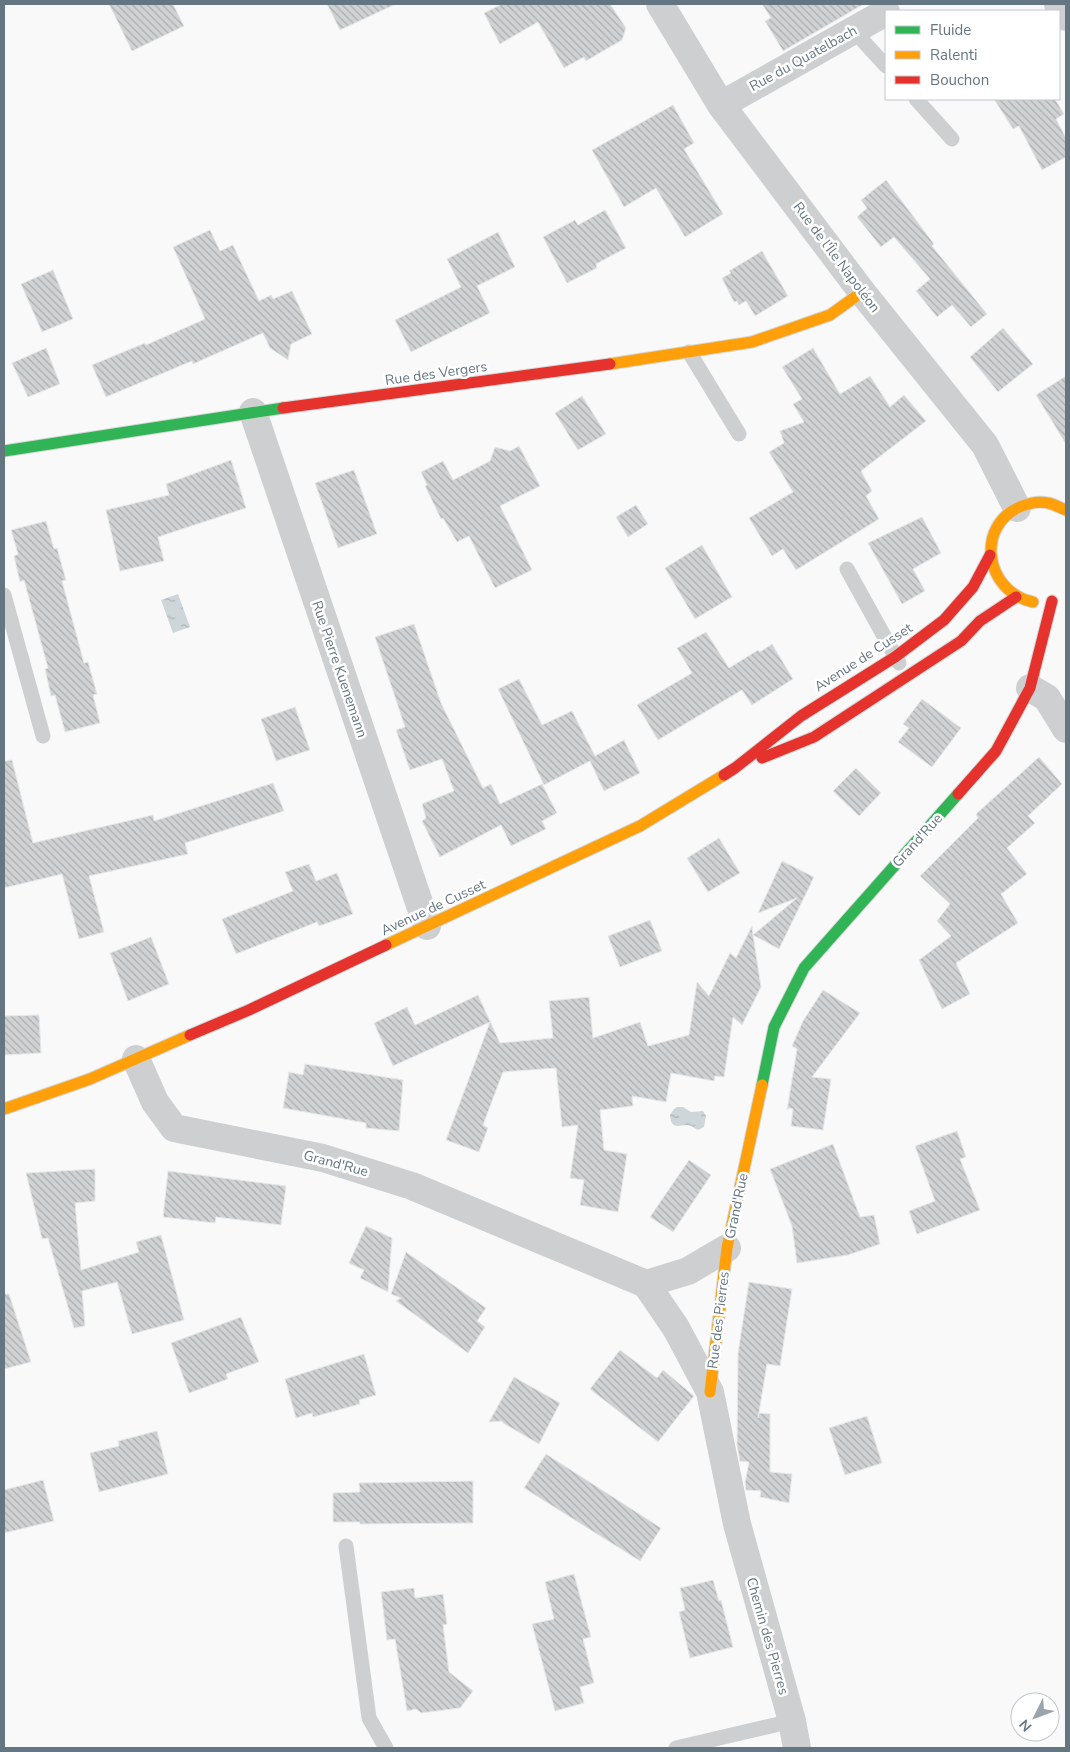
<svg xmlns="http://www.w3.org/2000/svg" width="1070" height="1752" font-family="'Nunito Sans',sans-serif">
	<defs>
		<pattern id="water-ripples" width="26" height="14" patternUnits="userSpaceOnUse" patternTransform="scale(1.25)"><rect width="26" height="14" fill="#ced6d9"/><path d="M2 4q2-2 4 0t4 0M15 11q2-2 4 0t4 0" fill="none" stroke="#abb2b5"/></pattern>
		<pattern id="building-back-hatch" width="6" height="6" patternUnits="userSpaceOnUse" patternTransform="scale(1.25)"><rect width="6" height="6" fill="#d0d2d3"/><path d="M-1 5l2 2M0 0l6 6M5-1l2 2" fill="none" stroke="#acafb1"/></pattern>
	</defs>
	<rect width="100%" height="100%" fill="#f9f9f9"/>
	<g fill="url(#water-ripples)">
		<path d="M 178,594 L 190,627 L 173,633 L 161,600 Z"/>
		<path d="M 677,1107 L 683,1107 L 691,1112 L 703,1111 L 706,1116 L 704,1127 L 698,1130 C 694,1128 691,1125 687,1125 C 677,1126 671,1129 670,1115 L 674,1109 Z"/>
	</g>
	<g fill="url(#building-back-hatch)" stroke="#e8e8e8">
		<path d="M 109,4 L 173,4 L 184,26 L 132,51 Z"/>
		<path d="M 327,4 L 396,4 L 340,30 Z"/>
		<path d="M 502,4 L 610,4 L 626,28 L 622,40 L 586,61 L 584,57 L 564,68 L 538,22 L 500,44 L 484,13 Z"/>
		<path d="M 762,4 L 864,4 L 783,51 L 765,21 L 771,18 Z"/>
		<path d="M 994,99 L 1055,99 L 1064,114 L 1056,119 L 1066,138 L 1066,157 L 1042,170 L 1019,126 L 1013,129 Z"/>
		<path d="M 673,105 L 694,143 L 684,149 L 723,214 L 685,237 L 656,188 L 624,207 L 592,150 Z"/>
		<path d="M 886,180 L 934,244 L 932,246 L 987,314 L 971,327 L 952,305 L 937,317 L 916,291 L 930,279 L 894,237 L 881,247 L 857,217 L 867,208 L 861,200 Z"/>
		<path d="M 605,210 L 626,248 L 596,264 L 597,268 L 567,283 L 543,237 L 575,220 L 578,225 Z"/>
		<path d="M 210,230 L 220,251 L 233,245 L 259,301 L 271,295 L 273,299 L 292,291 L 312,334 L 291,344 L 288,360 L 270,348 L 263,333 L 193,364 L 192,361 L 106,397 L 92,365 L 145,343 L 146,345 L 205,319 L 173,247 Z"/>
		<path d="M 498,232 L 515,267 L 477,286 L 490,313 L 411,352 L 395,320 L 461,287 L 447,259 Z"/>
		<path d="M 762,251 L 788,296 L 755,316 L 746,301 L 739,305 L 737,301 L 734,302 L 722,278 L 731,273 L 729,271 Z"/>
		<path d="M 53,270 L 73,319 L 42,332 L 21,284 Z"/>
		<path d="M 1003,328 L 1033,364 L 998,392 L 970,357 Z"/>
		<path d="M 46,348 L 60,384 L 28,397 L 12,363 Z"/>
		<path d="M 813,348 L 840,394 L 870,376 L 890,407 L 904,395 L 926,421 L 861,471 L 872,491 L 866,496 L 879,519 L 796,570 L 783,549 L 772,556 L 749,518 L 793,492 L 769,452 L 784,443 L 780,431 L 804,422 L 793,404 L 802,399 L 782,367 Z"/>
		<path d="M 1066,376 L 1066,444 L 1036,395 Z"/>
		<path d="M 582,396 L 606,434 L 578,450 L 555,413 Z"/>
		<path d="M 519,446 L 540,486 L 500,506 L 532,570 L 495,588 L 469,536 L 457,542 L 443,518 L 441,519 L 425,486 L 427,485 L 421,472 L 443,461 L 453,480 L 490,461 L 495,447 L 510,451 Z"/>
		<path d="M 231,460 L 246,508 L 158,537 L 164,561 L 120,571 L 106,510 L 169,495 L 166,484 Z"/>
		<path d="M 354,470 L 377,534 L 338,548 L 315,483 Z"/>
		<path d="M 636,505 L 648,524 L 628,537 L 616,517 Z"/>
		<path d="M 922,517 L 941,553 L 913,569 L 925,591 L 902,604 L 868,543 Z"/>
		<path d="M 46,521 L 54,549 L 57,548 L 66,580 L 62,581 L 84,663 L 88,662 L 97,694 L 93,695 L 100,723 L 65,732 L 55,695 L 51,696 L 45,669 L 48,668 L 24,580 L 20,582 L 14,556 L 18,554 L 11,530 Z"/>
		<path d="M 702,545 L 732,597 L 695,619 L 665,568 Z"/>
		<path d="M 414,624 L 441,703 L 483,788 L 491,784 L 500,804 L 542,784 L 557,813 L 542,821 L 546,829 L 511,846 L 501,825 L 440,857 L 422,821 L 426,818 L 422,804 L 454,791 L 442,759 L 410,770 L 396,730 L 405,727 L 375,637 Z"/>
		<path d="M 706,632 L 729,668 L 758,650 L 760,652 L 772,644 L 793,679 L 752,705 L 742,690 L 658,740 L 637,705 L 692,673 L 677,648 Z"/>
		<path d="M 519,679 L 542,725 L 572,711 L 595,756 L 624,740 L 640,773 L 604,791 L 590,761 L 544,785 L 498,689 Z"/>
		<path d="M 922,699 L 961,728 L 932,767 L 898,742 L 909,728 L 903,724 Z"/>
		<path d="M 295,707 L 310,750 L 276,761 L 261,719 Z"/>
		<path d="M 1039,757 L 1062,784 L 1028,816 L 1035,823 L 1007,848 L 1027,874 L 1001,894 L 1018,923 L 956,963 L 970,994 L 942,1009 L 919,960 L 951,936 L 937,921 L 950,904 L 920,876 L 978,818 L 976,814 Z"/>
		<path d="M 12,760 L 33,843 L 153,815 L 154,821 L 273,783 L 284,811 L 185,843 L 188,854 L 89,876 L 104,932 L 79,939 L 62,874 L 4,888 L 4,761 Z"/>
		<path d="M 856,768 L 881,793 L 859,816 L 833,791 Z"/>
		<path d="M 719,838 L 740,873 L 708,892 L 687,858 Z"/>
		<path d="M 782,861 L 814,877 L 779,949 L 753,935 L 761,987 L 742,1025 L 733,1017 L 724,1077 L 715,1076 L 714,1081 L 671,1073 L 666,1102 L 632,1096 L 633,1106 L 600,1110 L 604,1150 L 627,1154 L 618,1212 L 580,1205 L 584,1180 L 570,1178 L 578,1125 L 562,1127 L 556,1068 L 503,1072 L 483,1125 L 488,1128 L 479,1152 L 446,1140 L 490,1022 L 393,1066 L 374,1023 L 407,1007 L 415,1025 L 478,995 L 500,1043 L 553,1038 L 549,1001 L 589,997 L 593,1038 L 640,1022 L 648,1046 L 689,1035 L 697,982 L 709,996 L 730,953 L 736,958 L 752,926 L 753,935 L 797,898 L 758,913 Z"/>
		<path d="M 309,864 L 316,881 L 337,873 L 353,914 L 319,926 L 317,922 L 236,954 L 222,919 L 293,891 L 285,872 Z"/>
		<path d="M 650,920 L 662,951 L 620,967 L 608,936 Z"/>
		<path d="M 151,937 L 169,984 L 128,1001 L 110,953 Z"/>
		<path d="M 823,990 L 860,1013 L 812,1077 L 831,1079 L 823,1130 L 791,1126 L 793,1109 L 789,1108 L 787,1110 L 797,1049 L 792,1046 L 803,1021 Z"/>
		<path d="M 39,1015 L 41,1053 L 4,1055 L 4,1016 Z"/>
		<path d="M 305,1064 L 403,1080 L 399,1131 L 366,1128 L 366,1123 L 283,1108 L 289,1072 L 303,1075 Z"/>
		<path d="M 957,1131 L 966,1157 L 960,1159 L 980,1210 L 917,1234 L 909,1211 L 935,1201 L 915,1146 Z"/>
		<path d="M 833,1144 L 860,1217 L 874,1215 L 880,1244 L 848,1255 L 797,1263 L 792,1226 L 770,1169 Z"/>
		<path d="M 689,1160 L 711,1175 L 673,1232 L 650,1217 Z"/>
		<path d="M 95,1169 L 95,1201 L 75,1203 L 81,1270 L 139,1252 L 136,1242 L 161,1235 L 184,1320 L 132,1334 L 117,1282 L 82,1291 L 85,1326 L 74,1328 L 48,1238 L 42,1239 L 26,1173 Z"/>
		<path d="M 168,1171 L 286,1186 L 281,1225 L 216,1217 L 215,1223 L 163,1217 Z"/>
		<path d="M 366,1226 L 392,1238 L 388,1292 L 360,1278 L 364,1270 L 349,1263 Z"/>
		<path d="M 406,1252 L 486,1308 L 477,1321 L 485,1327 L 468,1353 L 396,1301 L 401,1298 L 391,1294 Z"/>
		<path d="M 749,1282 L 792,1289 L 780,1366 L 767,1364 L 758,1418 L 759,1413 L 770,1414 L 770,1472 L 792,1474 L 789,1503 L 760,1497 L 761,1491 L 746,1490 L 745,1483 L 749,1462 L 740,1461 L 737,1445 L 738,1353 Z"/>
		<path d="M 4,1294 L 9,1294 L 31,1362 L 4,1369 Z"/>
		<path d="M 241,1317 L 259,1362 L 226,1374 L 228,1379 L 189,1393 L 171,1343 Z"/>
		<path d="M 620,1350 L 657,1378 L 663,1370 L 694,1396 L 658,1442 L 590,1389 Z"/>
		<path d="M 364,1354 L 376,1395 L 359,1400 L 360,1404 L 313,1417 L 312,1413 L 296,1418 L 285,1379 Z"/>
		<path d="M 514,1377 L 560,1403 L 539,1444 L 503,1423 L 502,1421 L 489,1422 Z"/>
		<path d="M 867,1416 L 882,1463 L 845,1475 L 829,1428 Z"/>
		<path d="M 157,1431 L 168,1474 L 99,1492 L 90,1453 L 119,1446 L 118,1441 Z"/>
		<path d="M 546,1454 L 661,1528 L 640,1561 L 524,1488 Z"/>
		<path d="M 43,1480 L 54,1521 L 4,1533 L 4,1490 Z"/>
		<path d="M 473,1481 L 473,1523 L 360,1524 L 360,1522 L 333,1522 L 333,1493 L 360,1492 L 359,1483 Z"/>
		<path d="M 574,1574 L 591,1637 L 583,1639 L 594,1683 L 580,1687 L 584,1703 L 555,1711 L 532,1624 L 554,1619 L 545,1582 Z"/>
		<path d="M 713,1580 L 719,1601 L 721,1600 L 733,1647 L 690,1658 L 679,1612 L 685,1610 L 680,1588 Z"/>
		<path d="M 414,1588 L 415,1598 L 443,1594 L 447,1624 L 443,1625 L 449,1672 L 473,1691 L 460,1708 L 421,1713 L 416,1709 L 407,1711 L 395,1639 L 387,1640 L 381,1592 Z"/>
	</g>
	<g fill="none" stroke-linecap="round" stroke-linejoin="round">
		<g stroke="#d5d6d7" stroke-width="13">
			<g id="fast">
				<path d="M 4,451 L 283,408"/>
				<path d="M 762,1085 L 774,1027 L 804,968 L 958,794"/>
			</g>
		</g>
		<g stroke="#d5d6d7" stroke-width="13">
			<g id="slow">
				<path d="M 610,364 L 752,342 L 830,315 L 862,292"/>
				<path d="M 1033,602 C 985,592 974,525 1022,506 C 1030,503 1040,501 1048,503 C 1054,504 1060,508 1066,510"/>
				<path d="M 386,945 L 640,826 L 724,775"/>
				<path d="M 4,1109 L 90,1079 L 190,1035"/>
				<path d="M 710,1392 L 727,1248 L 762,1085"/>
			</g>
		</g>
		<g stroke="#d5d6d7" stroke-width="13">
			<g id="jam">
				<path d="M 283,408 L 610,364"/>
				<path d="M 762,758 L 814,737 L 961,641 L 980,621 L 1016,597"/>
				<path d="M 724,775 L 735,768 L 801,716 L 895,657 L 944,620 L 973,587 L 990,555"/>
				<path d="M 958,794 L 996,751 L 1030,688 L 1052,601"/>
				<path d="M 190,1035 L 249,1010 L 386,945"/>
			</g>
		</g>
		<g stroke="#cecfd0" stroke-width="15">
			<path d="M 853,30 L 886,66"/>
			<path d="M 916,99 L 952,139"/>
			<path d="M 689,352 L 739,434"/>
			<path d="M 847,569 L 899,663"/>
			<path d="M 4,595 L 43,736"/>
			<path d="M 346,1546 L 369,1718 L 386,1748"/>
			<path d="M 676,1748 L 792,1721"/>
		</g>
		<g stroke="#cecfd0" stroke-width="28">
			<path d="M 660,4 L 721,105 L 862,292 L 985,445 L 1017,508"/>
			<path d="M 1058,4 L 1066,17"/>
			<path d="M 721,105 L 886,12"/>
			<path d="M 253,412 L 427,926"/>
			<path d="M 1030,688 L 1047,698 L 1066,729"/>
			<path d="M 136,1059 L 155,1102 L 174,1128 L 323,1158 L 412,1186 L 646,1284 L 688,1271 L 727,1248"/>
			<path d="M 646,1284 L 676,1328 L 710,1392 L 737,1524 L 792,1721 L 797,1748"/>
		</g>
		<use href="#fast" stroke="#30b455" stroke-width="11"/>
		<use href="#slow" stroke="#ff9f0a" stroke-width="11"/>
		<use href="#jam" stroke="#e5322d" stroke-width="11"/>
	</g>
	<g text-anchor="middle" stroke-width="5" stroke-linejoin="round" paint-order="stroke">
		<g font-size="14" fill="#657683" stroke="#fff">
			<text transform="translate(803 58) rotate(-29)" y="5">Rue du Quatelbach</text>
			<text transform="translate(837 257) rotate(53)" y="5">Rue de l'Île Napoléon</text>
			<text transform="translate(436 373) rotate(-8)" y="5">Rue des Vergers</text>
			<text transform="translate(863 657) rotate(-33)" y="5">Avenue de Cusset</text>
			<text transform="translate(340 669) rotate(71)" y="5">Rue Pierre Kuenemann</text>
			<text transform="translate(917 840) rotate(-48)" y="5">Grand'Rue</text>
			<text transform="translate(433 907) rotate(-25)" y="5">Avenue de Cusset</text>
			<text transform="translate(336 1163) rotate(15)" y="5">Grand'Rue</text>
			<text transform="translate(736 1206) rotate(-78)" y="5">Grand'Rue</text>
			<text transform="translate(718 1320) rotate(-83)" y="5">Rue des Pierres</text>
			<text transform="translate(768 1636) rotate(74)" y="5">Chemin des Pierres</text>
		</g>
	</g>
	<rect width="1070" height="1752" fill="none" stroke="#657683" stroke-width="10"/>
	<rect x="885" y="10" width="175" height="90" fill="#ffffff" stroke="#c1c8cd"/>
	<rect x="895" y="26" width="25" height="8" fill="#30b455" stroke="#c1c8cd"/>
	<text x="930" y="35" font-size="15" fill="#657683">Fluide</text>
	<rect x="895" y="51" width="25" height="8" fill="#ff9f0a" stroke="#c1c8cd"/>
	<text x="930" y="60" font-size="15" fill="#657683">Ralenti</text>
	<rect x="895" y="76" width="25" height="8" fill="#e5322d" stroke="#c1c8cd"/>
	<text x="930" y="85" font-size="15" fill="#657683">Bouchon</text>
	<g transform="translate(1035 1717) rotate(228)"><circle r="24" fill="#ffffff" stroke="#c1c8cd"/>
	<path d="M0-4L9 19L0 12L-9 19Z" fill="#99a4ac"/>
	<text y="-8" font-size="14" font-weight="bold" text-anchor="middle" fill="#657683">N</text>
	</g>
</svg>
